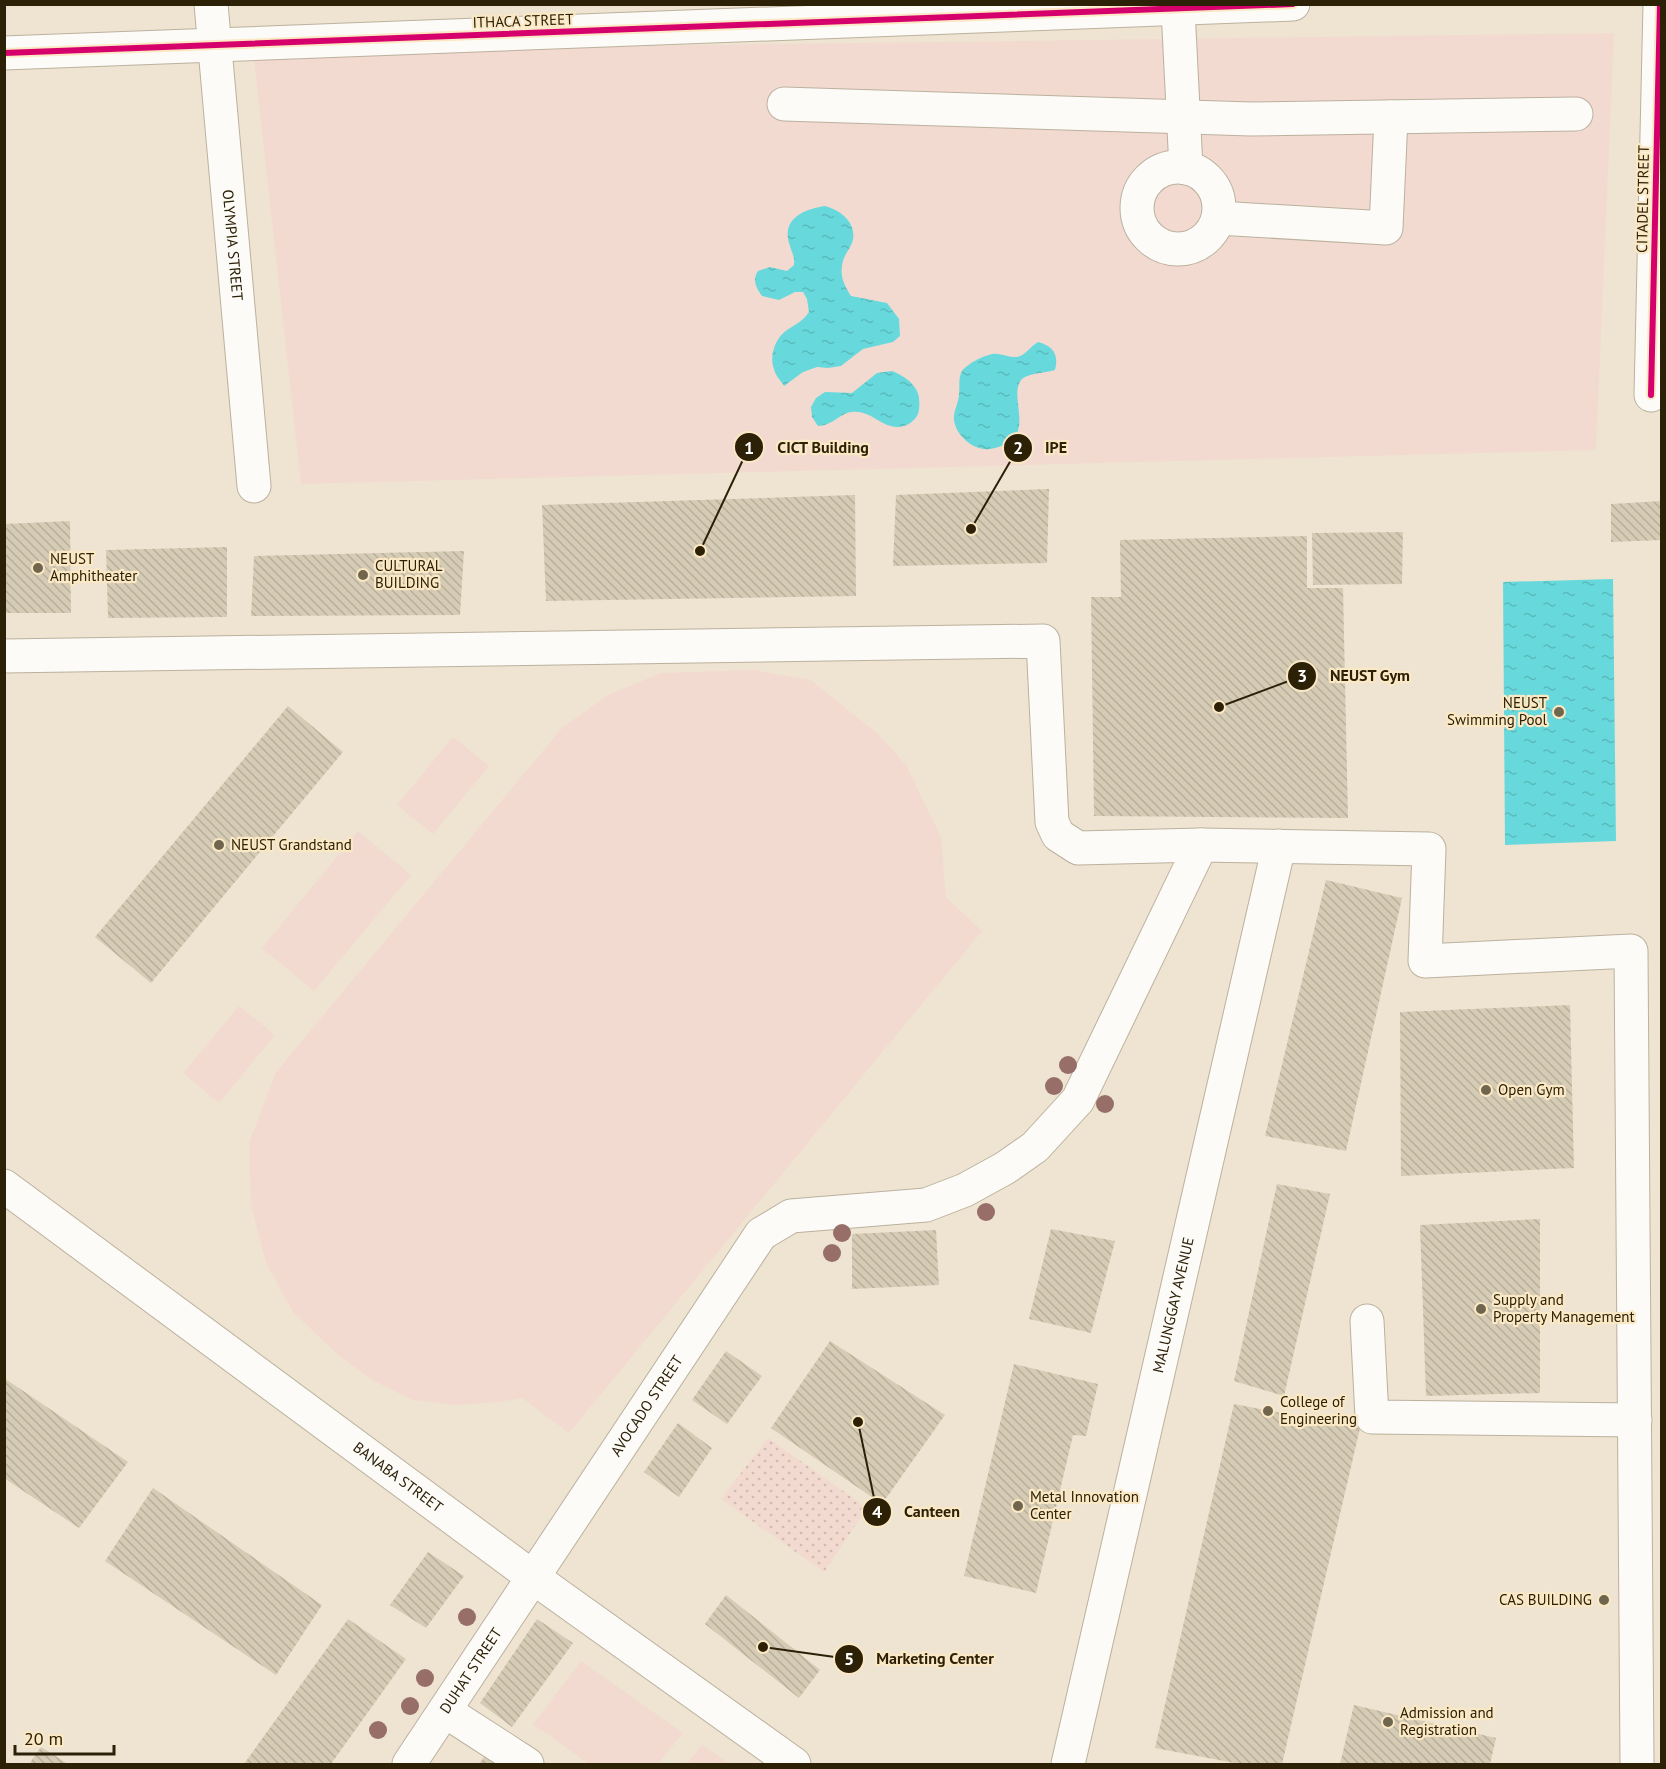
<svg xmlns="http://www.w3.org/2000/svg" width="1666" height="1769" font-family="'PT Sans',sans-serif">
	<defs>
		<pattern id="park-dots" width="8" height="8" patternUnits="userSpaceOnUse" patternTransform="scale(1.5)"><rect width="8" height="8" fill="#f3dad0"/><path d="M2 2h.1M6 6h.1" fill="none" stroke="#d0bbb1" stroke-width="1.8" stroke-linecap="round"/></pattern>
		<pattern id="water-ripples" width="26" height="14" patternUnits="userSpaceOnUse" patternTransform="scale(1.5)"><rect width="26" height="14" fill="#67d9dc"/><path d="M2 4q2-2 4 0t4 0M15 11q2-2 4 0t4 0" fill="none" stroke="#5ababb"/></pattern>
		<pattern id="building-back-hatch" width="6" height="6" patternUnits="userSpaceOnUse" patternTransform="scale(1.5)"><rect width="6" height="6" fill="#d6ccb6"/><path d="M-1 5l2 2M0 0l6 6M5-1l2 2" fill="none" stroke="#b8af9b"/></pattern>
	</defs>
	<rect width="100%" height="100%" fill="#eee4d1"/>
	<g fill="#f3dad0">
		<path d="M 1614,33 L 1596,450 L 301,484 L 253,51 Z"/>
		<path d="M 754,670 L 811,680 L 878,734 L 906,765 L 941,837 L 946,897 L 982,931 L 569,1433 L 522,1398 L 499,1402 L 456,1405 L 413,1400 L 374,1381 L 339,1356 L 293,1312 L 266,1263 L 251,1205 L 249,1143 L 276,1072 L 562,728 L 608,695 L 661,673 Z"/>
		<path d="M 453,737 L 489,766 L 433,834 L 397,805 Z"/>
		<path d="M 358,831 L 411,875 L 314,991 L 262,948 Z"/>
		<path d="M 239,1006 L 275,1035 L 219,1103 L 183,1073 Z"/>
		<path d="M 581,1661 L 683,1733 L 658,1764 L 589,1764 L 533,1724 Z"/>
		<path d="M 702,1745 L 730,1764 L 687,1764 Z"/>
	</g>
	<path fill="url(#park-dots)" d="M 768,1438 L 867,1508 L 824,1572 L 721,1499 Z"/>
	<g fill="url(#water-ripples)">
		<path d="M 825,206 C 840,210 856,222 853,239 C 852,247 845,253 843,261 C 839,275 844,285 851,296 L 887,303 L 899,319 L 900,336 L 893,342 L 863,349 L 841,366 L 828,368 L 817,367 L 803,372 L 784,386 C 781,381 775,375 774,369 C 769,356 775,338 787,330 C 796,324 802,322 809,312 L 807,299 L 803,292 L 795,292 L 779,300 L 762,296 C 756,288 752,280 758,271 L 770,267 L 787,271 L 794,265 C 795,256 792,254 790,246 C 780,219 804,209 825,206 Z"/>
		<path d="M 1038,342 C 1053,346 1059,354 1055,370 C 1046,373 1027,373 1021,380 C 1007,399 1041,441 990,449 C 974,451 956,436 954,420 C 953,412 959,402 959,394 C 960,386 958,378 962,371 C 968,363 989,352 998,354 C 1006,355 1013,359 1020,356 C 1026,354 1031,346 1038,342 Z"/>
		<path d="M 892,371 C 902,375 912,381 917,391 C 920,397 920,408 918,414 C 915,420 910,424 904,426 C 884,432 872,409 852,412 C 840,413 834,425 818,426 L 812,417 L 811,407 L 816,398 L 825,392 L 852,393 L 877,373 Z"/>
		<path d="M 1613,579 L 1616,841 L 1505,845 L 1503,582 Z"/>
	</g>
	<g fill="url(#building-back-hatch)">
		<path d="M 1049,489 L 1047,563 L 893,566 L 896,495 Z"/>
		<path d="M 855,495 L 856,596 L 546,601 L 542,505 Z"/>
		<path d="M 1662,501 L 1662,540 L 1611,542 L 1611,504 Z"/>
		<path d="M 70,521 L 71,613 L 4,613 L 4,524 Z"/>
		<path d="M 1403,532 L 1402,584 L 1313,585 L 1312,533 Z"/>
		<path d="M 1307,536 L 1307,588 L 1343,588 L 1348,818 L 1094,816 L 1091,597 L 1121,597 L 1120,540 Z"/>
		<path d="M 227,547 L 227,617 L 108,618 L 106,550 Z"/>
		<path d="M 464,551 L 460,615 L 251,616 L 254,556 Z"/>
		<path d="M 288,706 L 343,752 L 151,983 L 95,937 Z"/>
		<path d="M 1326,880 L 1402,898 L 1346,1151 L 1265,1136 Z"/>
		<path d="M 1570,1005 L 1574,1168 L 1401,1176 L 1400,1012 Z"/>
		<path d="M 1277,1184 L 1330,1194 L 1284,1396 L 1234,1381 Z"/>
		<path d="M 1540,1219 L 1540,1393 L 1426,1396 L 1420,1225 Z"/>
		<path d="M 1051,1229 L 1115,1241 L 1091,1333 L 1029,1319 Z"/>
		<path d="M 936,1230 L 939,1285 L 852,1289 L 852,1234 Z"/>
		<path d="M 830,1341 L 945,1415 L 882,1504 L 771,1428 Z"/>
		<path d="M 726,1351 L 762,1376 L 727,1424 L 692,1400 Z"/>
		<path d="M 1014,1364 L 1098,1384 L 1086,1436 L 1073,1435 L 1036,1593 L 964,1576 Z"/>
		<path d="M 4,1378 L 128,1462 L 79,1528 L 4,1478 Z"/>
		<path d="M 1234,1404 L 1360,1428 L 1282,1764 L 1240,1764 L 1155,1748 Z"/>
		<path d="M 678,1423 L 712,1448 L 679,1497 L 644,1472 Z"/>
		<path d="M 153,1488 L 322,1605 L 276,1675 L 105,1561 Z"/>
		<path d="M 428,1552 L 464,1576 L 426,1628 L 390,1605 Z"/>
		<path d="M 726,1595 L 820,1670 L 799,1698 L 705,1624 Z"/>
		<path d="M 348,1619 L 406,1659 L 331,1764 L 244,1764 Z"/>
		<path d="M 537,1619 L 573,1643 L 512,1727 L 480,1703 Z"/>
		<path d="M 1354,1705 L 1496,1738 L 1490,1764 L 1340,1764 Z"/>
		<path d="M 41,1747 L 68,1764 L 29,1764 Z"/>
		<path d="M 488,1752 L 506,1764 L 479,1764 Z"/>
	</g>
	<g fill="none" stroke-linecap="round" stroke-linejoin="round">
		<g stroke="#bbb19d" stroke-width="35">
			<g id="minor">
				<path id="s1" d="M 211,4 L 254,486"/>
				<path d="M 1178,9 L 1186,168"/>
				<path d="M 4,53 L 1293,4"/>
				<path d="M 784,104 L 1251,119 L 1576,114"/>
				<circle cx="1178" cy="208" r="41"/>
				<path d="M 1218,218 L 1386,228 L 1391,117"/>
				<path d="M 1651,395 L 1660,4"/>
				<path d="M 4,656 L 1043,641 L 1052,822 L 1058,835 L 1078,848 L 1201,845 L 1429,849 L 1425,961 L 1631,951 L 1637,1764"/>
				<path id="s2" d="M 4,1186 L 534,1578 L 794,1764"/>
				<path d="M 1367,1321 L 1372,1417 L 1635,1420"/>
				<path d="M 445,1711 L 527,1764"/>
				<path id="s3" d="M 409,1764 L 761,1234 L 791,1216 L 926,1205 L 965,1190 L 1005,1168 L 1035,1147 L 1078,1100 L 1201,845"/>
				<path id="s4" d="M 1068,1764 L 1279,846"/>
			</g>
		</g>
		<use href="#minor" stroke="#fcfbf8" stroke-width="33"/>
		<g stroke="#fbe8c4" stroke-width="10">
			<g id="cycleway">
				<path d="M 4,53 L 1293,4"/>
				<path d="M 1651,395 L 1660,4"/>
			</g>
		</g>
		<use href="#cycleway" stroke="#d6006c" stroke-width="6"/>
	</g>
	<g fill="#976f68">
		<circle cx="1068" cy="1065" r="9"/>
		<circle cx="1054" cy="1086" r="9"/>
		<circle cx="1105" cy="1104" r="9"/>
		<circle cx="986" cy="1212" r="9"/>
		<circle cx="842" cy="1233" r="9"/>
		<circle cx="832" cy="1253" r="9"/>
		<circle cx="467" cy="1617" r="9"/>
		<circle cx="425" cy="1678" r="9"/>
		<circle cx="410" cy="1706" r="9"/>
		<circle cx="378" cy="1730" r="9"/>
	</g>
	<g fill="#70654d" stroke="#fbe8c4" stroke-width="2">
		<circle cx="38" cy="568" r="6"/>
		<circle cx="363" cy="575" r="6"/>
		<circle cx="1559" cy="712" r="6"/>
		<circle cx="219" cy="845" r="6"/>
		<circle cx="1486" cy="1090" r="6"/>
		<circle cx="1481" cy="1309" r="6"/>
		<circle cx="1268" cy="1411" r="6"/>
		<circle cx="1018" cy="1506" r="6"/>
		<circle cx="1604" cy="1600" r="6"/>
		<circle cx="1388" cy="1722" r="6"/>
	</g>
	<g text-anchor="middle" stroke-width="4.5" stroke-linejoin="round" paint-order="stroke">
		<g font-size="15" fill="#2c2006" stroke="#fbe8c4">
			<text transform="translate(523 21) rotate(-2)" y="5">ITHACA STREET</text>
			<text transform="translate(1643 199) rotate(-89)" y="5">CITADEL STREET</text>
			<text dy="5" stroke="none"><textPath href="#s1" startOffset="242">OLYMPIA STREET</textPath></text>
			<text dy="5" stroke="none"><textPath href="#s4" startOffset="471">MALUNGGAY AVENUE</textPath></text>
			<text dy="5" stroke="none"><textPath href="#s3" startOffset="430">AVOCADO STREET</textPath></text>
			<text dy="5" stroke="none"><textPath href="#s2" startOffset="490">BANABA STREET</textPath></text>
			<text dy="5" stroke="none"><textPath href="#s3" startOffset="112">DUHAT STREET</textPath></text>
		</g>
		<g font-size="15" fill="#2c2006" stroke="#fbe8c4" text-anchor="start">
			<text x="50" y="564">NEUST<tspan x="50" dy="17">Amphitheater</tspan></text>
			<text x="375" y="571">CULTURAL<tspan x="375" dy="17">BUILDING</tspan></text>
			<text x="1547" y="708" text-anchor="end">NEUST<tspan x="1547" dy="17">Swimming Pool</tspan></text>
			<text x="231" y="850">NEUST Grandstand</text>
			<text x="1498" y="1095">Open Gym</text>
			<text x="1493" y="1305">Supply and<tspan x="1493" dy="17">Property Management</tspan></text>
			<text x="1280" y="1407">College of<tspan x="1280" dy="17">Engineering</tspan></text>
			<text x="1030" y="1502">Metal Innovation<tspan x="1030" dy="17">Center</tspan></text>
			<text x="1592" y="1605" text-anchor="end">CAS BUILDING</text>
			<text x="1400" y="1718">Admission and<tspan x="1400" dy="17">Registration</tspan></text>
		</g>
	</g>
	<path fill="none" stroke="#2c2006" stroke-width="2" d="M700 551L749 447M971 529L1018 448M1219 707L1302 676M858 1422L877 1512M763 1647L849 1659"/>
	<g fill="#2c2006" stroke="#fbe8c4" stroke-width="2">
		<circle cx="700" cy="551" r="6"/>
		<circle cx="971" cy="529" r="6"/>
		<circle cx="1219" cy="707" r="6"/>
		<circle cx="858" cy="1422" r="6"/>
		<circle cx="763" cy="1647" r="6"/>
		<circle cx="749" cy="447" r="15"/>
		<circle cx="1018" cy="448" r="15"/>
		<circle cx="1302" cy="676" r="15"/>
		<circle cx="877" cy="1512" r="15"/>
		<circle cx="849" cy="1659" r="15"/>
	</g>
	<g font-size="18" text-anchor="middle" font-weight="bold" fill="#fff">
		<text x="749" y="454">1</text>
		<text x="1018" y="454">2</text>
		<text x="1302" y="682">3</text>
		<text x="877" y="1518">4</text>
		<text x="849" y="1665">5</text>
	</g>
	<g font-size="16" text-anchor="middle" font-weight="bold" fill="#2c2006" stroke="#fbe8c4" stroke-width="4.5" stroke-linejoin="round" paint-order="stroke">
		<text x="823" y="453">CICT Building</text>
		<text x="1056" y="453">IPE</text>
		<text x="1370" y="681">NEUST Gym</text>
		<text x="932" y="1517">Canteen</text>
		<text x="935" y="1664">Marketing Center</text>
	</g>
	<rect width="1666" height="1769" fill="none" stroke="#2c2006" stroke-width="12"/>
	<path d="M15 1745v9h99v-9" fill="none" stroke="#2c2006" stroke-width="3"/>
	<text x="24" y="1745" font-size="18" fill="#2c2006" stroke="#fbe8c4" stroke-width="4.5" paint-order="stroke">20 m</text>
</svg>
